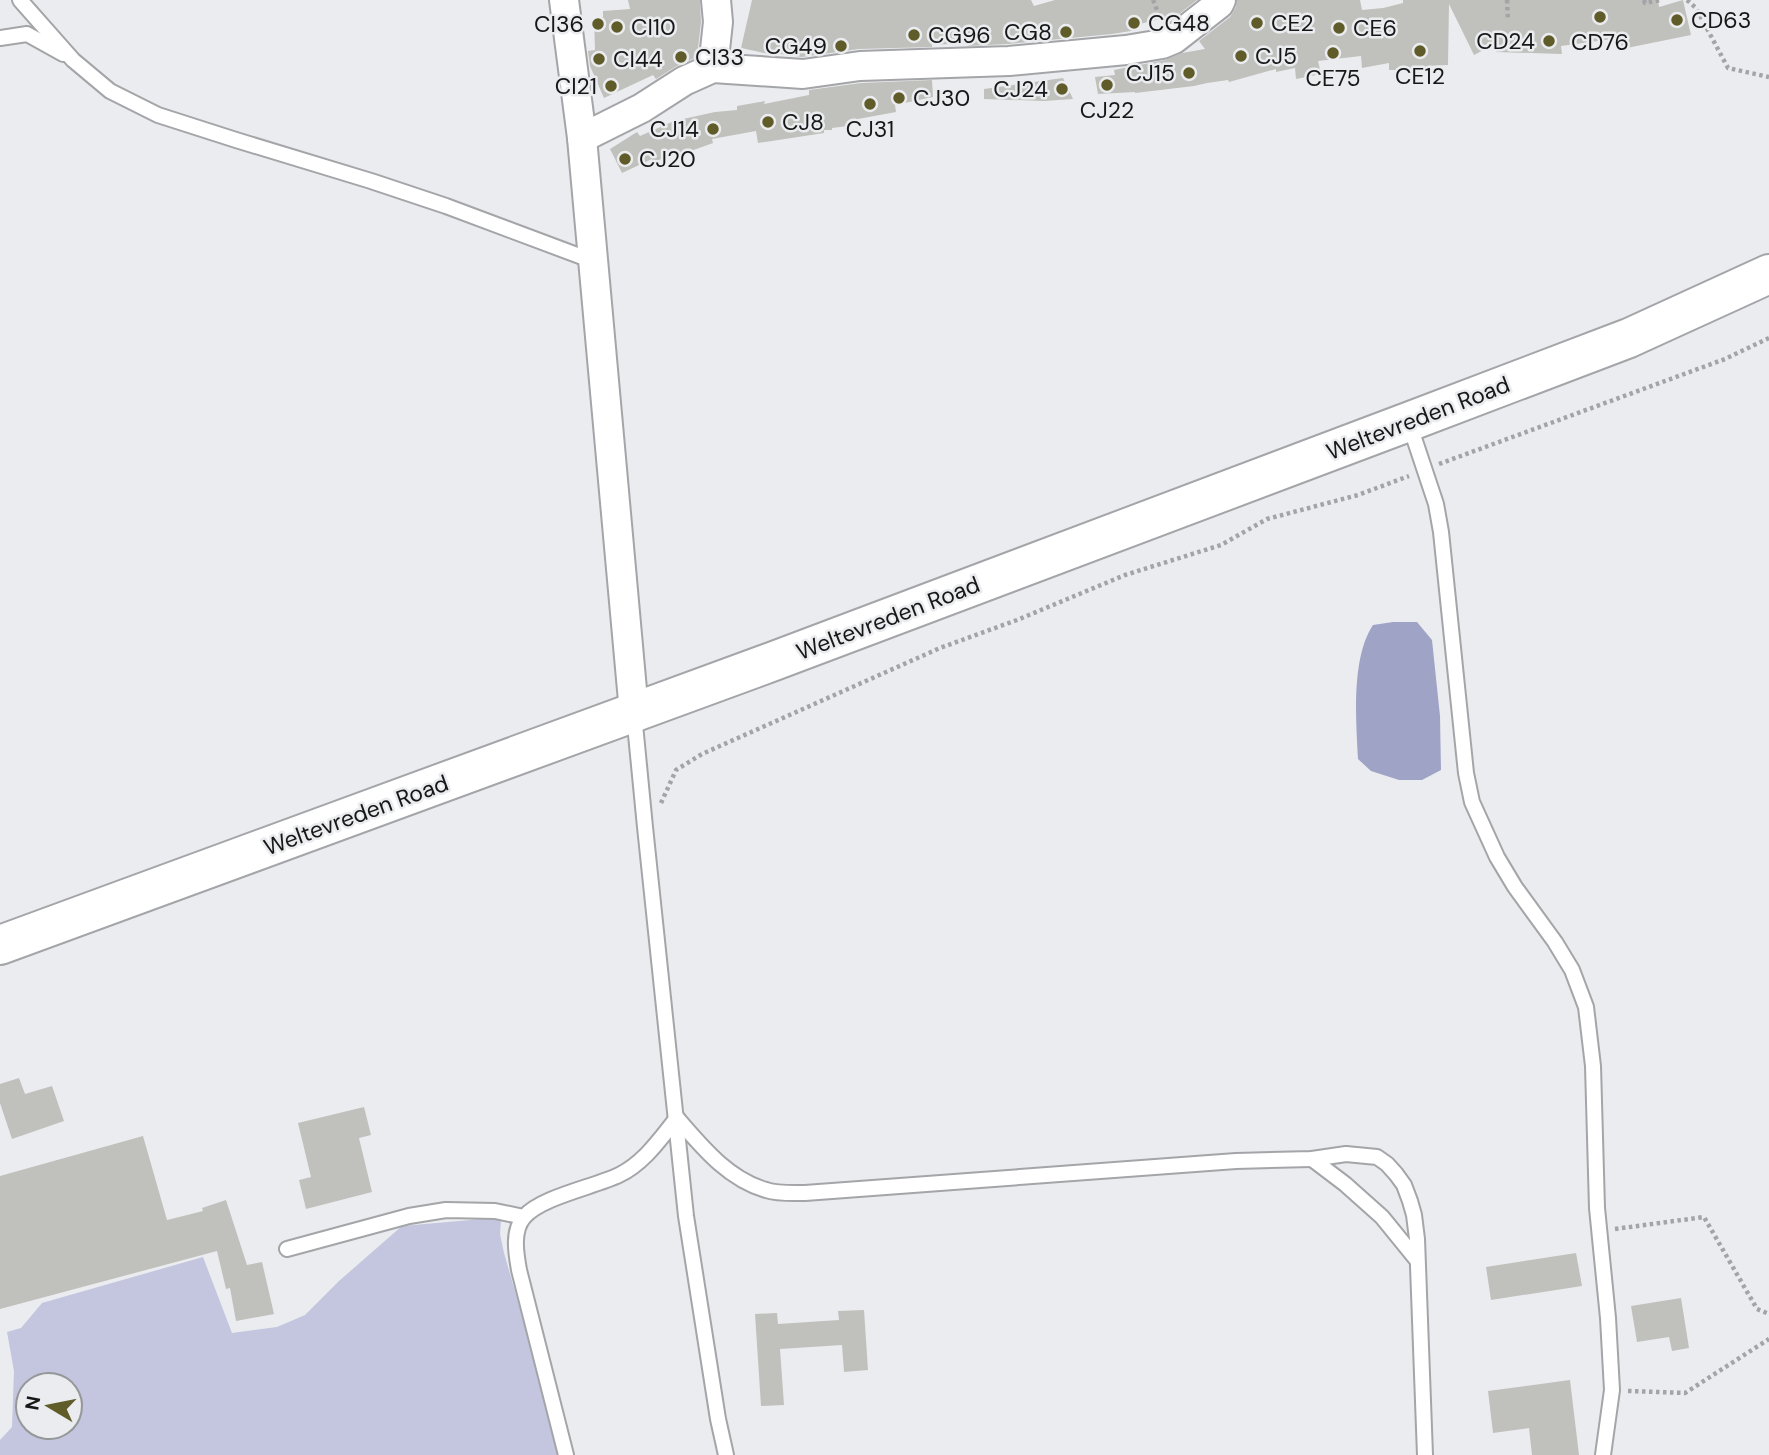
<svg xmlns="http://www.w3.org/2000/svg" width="1769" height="1455" font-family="'DM Sans',sans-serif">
	<rect width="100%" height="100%" fill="#ebecef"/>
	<path fill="#c3c6de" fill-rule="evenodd" d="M 482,1219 L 501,1220 L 500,1234 L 504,1253 L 538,1371 L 559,1455 L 0,1455 L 0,1440 L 12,1427 L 14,1371 L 7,1332 L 21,1328 L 42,1303 L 203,1257 L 232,1333 L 277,1327 L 305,1315 L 339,1281 L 402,1226 ZM 28,1385 L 70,1385 L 70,1427 L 28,1427 Z"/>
	<path fill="#9fa3c5" d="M 1393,622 L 1417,622 L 1432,640 L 1440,716 L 1441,770 L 1422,780 L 1399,780 L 1371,771 L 1358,759 C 1356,720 1351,658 1373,625 Z"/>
	<g fill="#c0c0bc">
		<path d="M 628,0 L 700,0 L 701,22 L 697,57 L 675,67 L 656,79 L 653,75 L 604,98 L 590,66 L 588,51 L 595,50 L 594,18 L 603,17 L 603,11 L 630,9 Z"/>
		<path d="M 752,0 L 1031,0 L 1034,6 L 1055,0 L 1197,0 L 1179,14 L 1136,25 L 1137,30 L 1112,34 L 1008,44 L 968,46 L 967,43 L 932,45 L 932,47 L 859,49 L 802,57 L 773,53 L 773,55 L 741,48 Z"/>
		<path d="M 1237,0 L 1360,0 L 1362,10 L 1383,8 L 1403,3 L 1403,0 L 1658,0 L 1659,7 L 1683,0 L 1691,35 L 1622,49 L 1620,38 L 1561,46 L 1562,54 L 1496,52 L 1495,44 L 1474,55 L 1449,4 L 1448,65 L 1426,66 L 1426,70 L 1389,70 L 1389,63 L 1362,68 L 1361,56 L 1318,61 L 1321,74 L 1296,79 L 1295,68 L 1276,72 L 1276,69 L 1229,82 L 1228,80 L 1207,83 L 1194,86 L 1135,93 L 1135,92 L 1098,94 L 1095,77 L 1115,75 L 1114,70 L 1165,60 L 1182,53 L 1205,49 L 1199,41 L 1230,17 L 1236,7 Z"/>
		<path d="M 1063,78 L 1073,99 L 1044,101 L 984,99 L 984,89 Z"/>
		<path d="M 932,80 L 933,97 L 895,105 L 896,112 L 847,121 L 848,126 L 832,128 L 832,130 L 824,130 L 824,133 L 758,143 L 756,131 L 712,139 L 713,143 L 677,156 L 676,154 L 653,162 L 652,159 L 622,173 L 610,149 L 637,132 L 640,136 L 674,121 L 715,112 L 737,110 L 737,106 L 765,101 L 764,104 L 809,95 L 809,90 L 861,83 Z"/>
		<path d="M 19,1078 L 25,1094 L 52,1086 L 64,1121 L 12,1139 L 0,1103 L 0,1084 Z"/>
		<path d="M 364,1107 L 371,1135 L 359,1138 L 372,1192 L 306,1209 L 299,1180 L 311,1177 L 298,1123 Z"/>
		<path d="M 143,1136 L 167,1220 L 203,1211 L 202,1208 L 226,1200 L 247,1265 L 262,1262 L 274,1314 L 236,1321 L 230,1288 L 226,1289 L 217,1251 L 0,1309 L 0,1176 Z"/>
		<path d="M 1576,1253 L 1582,1286 L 1491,1300 L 1486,1267 Z"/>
		<path d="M 1681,1298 L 1689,1348 L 1672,1351 L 1669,1337 L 1637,1342 L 1631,1306 Z"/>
		<path d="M 864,1310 L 868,1370 L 844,1372 L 842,1345 L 780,1349 L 784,1405 L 761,1406 L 755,1314 L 777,1313 L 778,1324 L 839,1320 L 838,1311 Z"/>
		<path d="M 1570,1380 L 1579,1455 L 1532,1455 L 1529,1428 L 1493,1433 L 1488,1391 Z"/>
	</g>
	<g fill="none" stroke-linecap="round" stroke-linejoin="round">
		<g stroke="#a4a5a8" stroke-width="18">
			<g id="lane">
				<path d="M 20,0 L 73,60 L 110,91 L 158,115 L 236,140 L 371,181 L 446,206 L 593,261"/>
				<path d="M 0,38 L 27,34 L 63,54"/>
				<path d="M 1409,423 L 1436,504 L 1441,532 L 1466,773 L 1472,802 L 1497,857 L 1515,887 L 1555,942 L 1572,970 L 1586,1007 L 1593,1066 L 1597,1208 L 1608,1318 L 1612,1390 L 1603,1455"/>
				<path d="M 634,714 L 645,827 L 686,1216 L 718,1419 L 726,1455"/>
				<path d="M 677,1118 C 702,1147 728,1179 766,1190 C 778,1194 793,1193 805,1193 L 1236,1161 L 1312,1159 L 1346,1154 L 1377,1157 L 1387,1164 L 1396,1174 L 1404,1185 L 1410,1201 L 1414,1215 L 1417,1239 L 1425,1455"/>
				<path d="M 1312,1159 L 1345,1184 L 1382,1217 L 1417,1260"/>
				<path d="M 287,1249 L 409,1216 L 446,1210 L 495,1211 L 524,1217"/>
				<path d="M 566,1455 L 519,1270 C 516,1253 512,1231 524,1217 C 541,1197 594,1187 619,1175 C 644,1163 660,1139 677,1118"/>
			</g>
		</g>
		<g stroke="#a4a5a8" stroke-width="32">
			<g id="street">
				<path d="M 564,0 L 582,138 L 634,712"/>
				<path d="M 713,68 L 718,22 L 716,0"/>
				<path d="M 582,138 L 642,108 L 684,81 L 713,68 L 803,74 L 860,66 L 1009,61 L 1126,50 L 1162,44 L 1174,39 L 1219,4 L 1221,0"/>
			</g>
		</g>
		<g stroke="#a4a5a8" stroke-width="42">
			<path id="secondary" d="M 0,945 L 774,661 L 1408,422 L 1629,338 L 1769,274"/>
		</g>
		<g stroke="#a4a4a7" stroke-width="4.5" stroke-dasharray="3.5 3.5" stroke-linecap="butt">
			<path d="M 1153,0 L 1160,18"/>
			<path d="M 1507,0 L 1508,20"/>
			<path d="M 1644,0 L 1645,3 L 1661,0"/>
			<path d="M 1687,0 L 1696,8 L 1728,68 L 1769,77"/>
			<path d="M 1439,464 L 1725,359 L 1769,338"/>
			<path d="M 661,803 L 676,770 L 702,754 L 940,648 L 1017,620 L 1125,575 L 1221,545 L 1267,519 L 1358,495 L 1409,476"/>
			<path d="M 1615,1229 L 1704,1217 L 1757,1309 L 1769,1314"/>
			<path d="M 1628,1391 L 1685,1393 L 1769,1339"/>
		</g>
		<use href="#lane" stroke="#fff" stroke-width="14"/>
		<use href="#street" stroke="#fff" stroke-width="28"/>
		<use href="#secondary" stroke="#fff" stroke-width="38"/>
	</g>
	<g fill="#5f5c29" stroke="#ebecef" stroke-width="2.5">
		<circle cx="1600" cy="17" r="7"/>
		<circle cx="1677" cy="20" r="7"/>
		<circle cx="1134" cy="23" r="7"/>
		<circle cx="1257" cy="23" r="7"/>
		<circle cx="598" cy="24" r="7"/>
		<circle cx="617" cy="27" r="7"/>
		<circle cx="1339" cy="28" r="7"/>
		<circle cx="1066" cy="32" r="7"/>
		<circle cx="914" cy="35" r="7"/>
		<circle cx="1549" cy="41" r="7"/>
		<circle cx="841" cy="46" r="7"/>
		<circle cx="1420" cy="51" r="7"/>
		<circle cx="1333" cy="53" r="7"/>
		<circle cx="1241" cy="56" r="7"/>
		<circle cx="681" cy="57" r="7"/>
		<circle cx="599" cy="59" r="7"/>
		<circle cx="1189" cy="73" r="7"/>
		<circle cx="1107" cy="85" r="7"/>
		<circle cx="611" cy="86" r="7"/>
		<circle cx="1062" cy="89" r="7"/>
		<circle cx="899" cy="98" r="7"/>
		<circle cx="870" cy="104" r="7"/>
		<circle cx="768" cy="122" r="7"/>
		<circle cx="713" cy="129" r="7"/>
		<circle cx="625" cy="159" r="7"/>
	</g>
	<g text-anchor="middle" stroke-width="5" stroke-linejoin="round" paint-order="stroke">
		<g font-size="23" fill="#171718" stroke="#ebecef" text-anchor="start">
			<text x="1691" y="28">CD63</text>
			<text x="1148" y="31">CG48</text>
			<text x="1271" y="31">CE2</text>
			<text x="584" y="32" text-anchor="end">CI36</text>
			<text x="631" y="35">CI10</text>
			<text x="1353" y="36">CE6</text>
			<text x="1052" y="40" text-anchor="end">CG8</text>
			<text x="928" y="43">CG96</text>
			<text x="1535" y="49" text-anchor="end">CD24</text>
			<text x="1600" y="50" text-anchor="middle">CD76</text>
			<text x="827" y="54" text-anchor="end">CG49</text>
			<text x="1255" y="64">CJ5</text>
			<text x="695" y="65">CI33</text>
			<text x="613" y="67">CI44</text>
			<text x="1175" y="81" text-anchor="end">CJ15</text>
			<text x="1420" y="84" text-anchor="middle">CE12</text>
			<text x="1333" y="86" text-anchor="middle">CE75</text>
			<text x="597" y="94" text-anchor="end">CI21</text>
			<text x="1048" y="97" text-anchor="end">CJ24</text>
			<text x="913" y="106">CJ30</text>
			<text x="1107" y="118" text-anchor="middle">CJ22</text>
			<text x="782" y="130">CJ8</text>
			<text x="699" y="137" text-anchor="end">CJ14</text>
			<text x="870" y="137" text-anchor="middle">CJ31</text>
			<text x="639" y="167">CJ20</text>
		</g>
		<g font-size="23" fill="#171718" stroke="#ebecef">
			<text transform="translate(1418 418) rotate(-21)" y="8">Weltevreden Road</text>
			<text transform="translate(888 618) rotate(-21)" y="8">Weltevreden Road</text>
			<text transform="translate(356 815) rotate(-20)" y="8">Weltevreden Road</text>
		</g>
	</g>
	<g transform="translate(49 1406) rotate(280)"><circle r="33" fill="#ebecef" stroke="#969799" stroke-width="2"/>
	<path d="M0-5L12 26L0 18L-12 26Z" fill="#5f5c29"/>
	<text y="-10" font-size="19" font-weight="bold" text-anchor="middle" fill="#171718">N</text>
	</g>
</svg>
